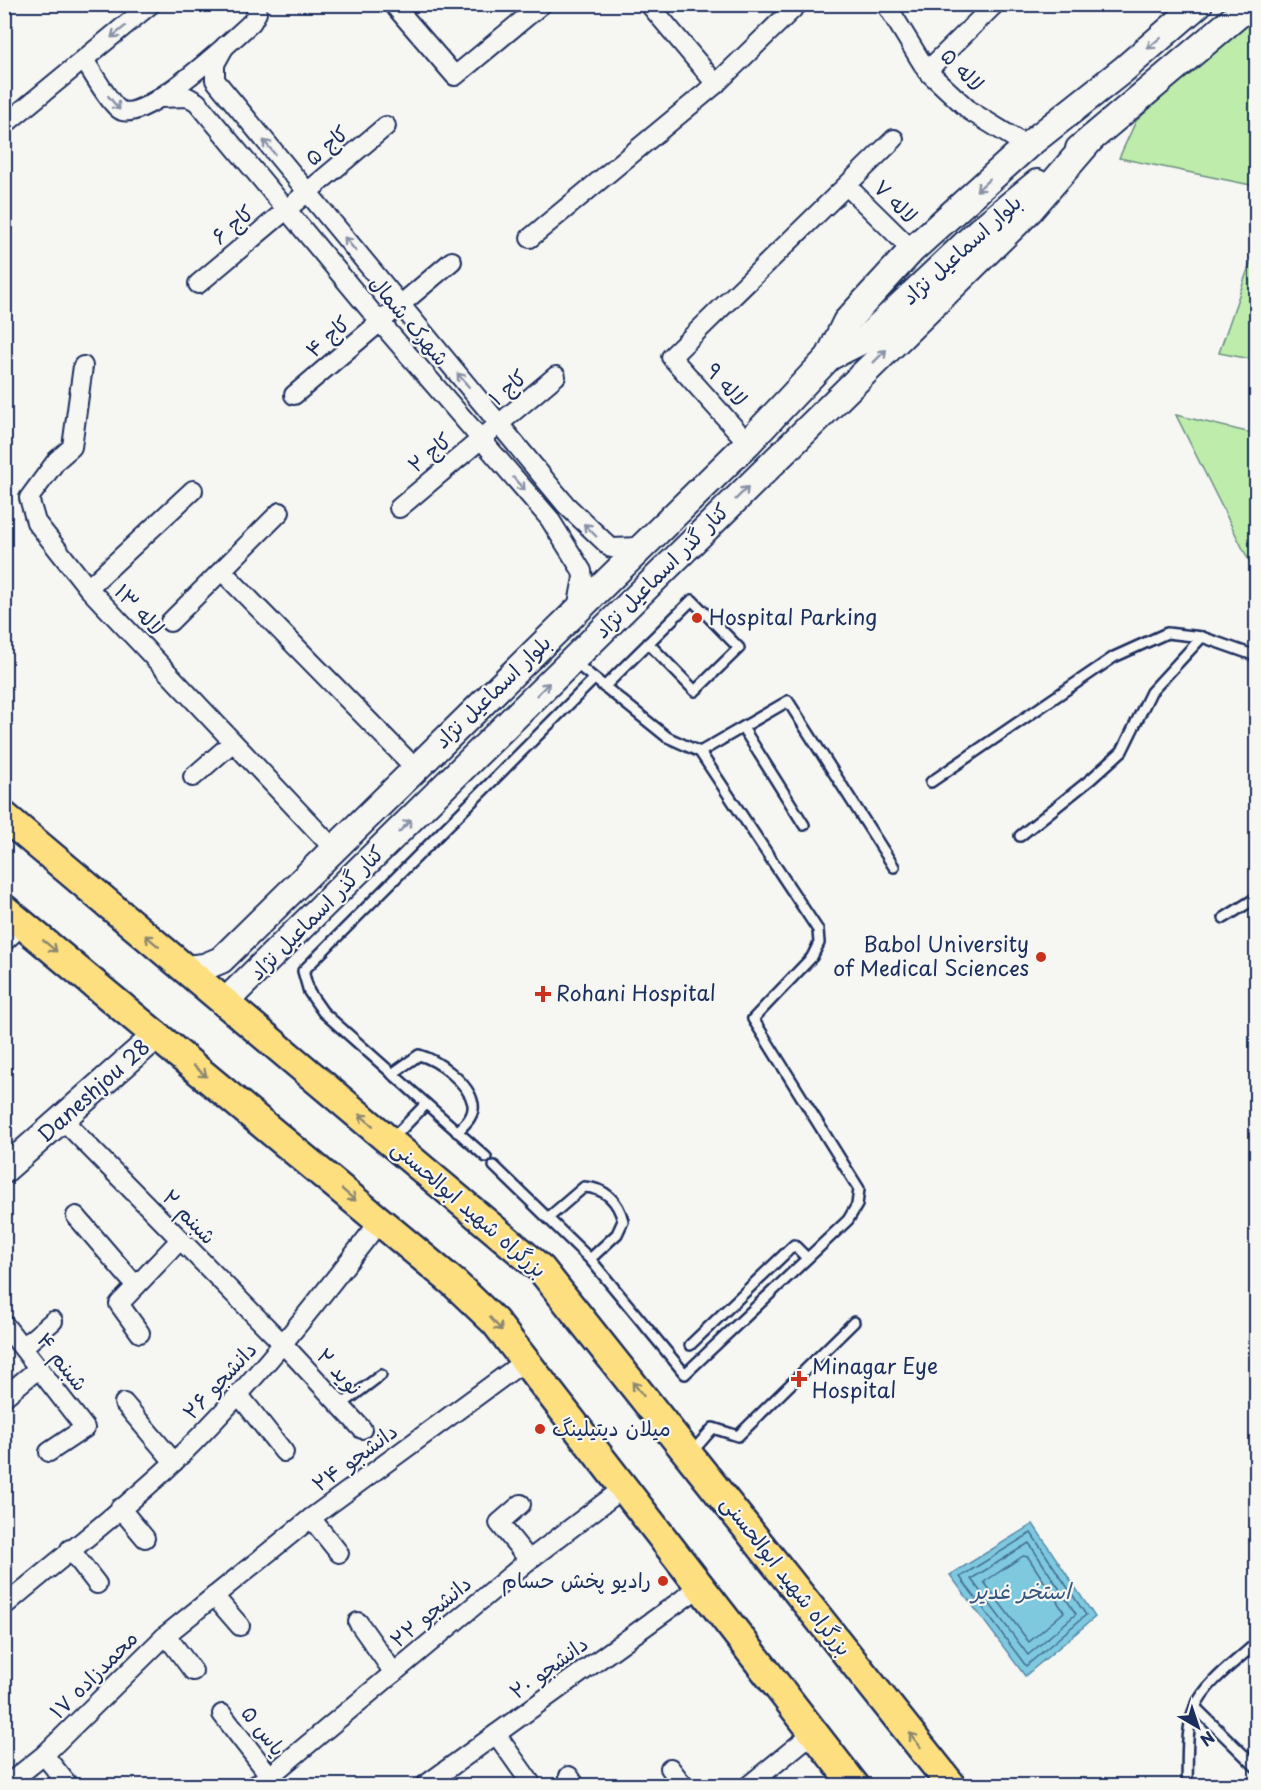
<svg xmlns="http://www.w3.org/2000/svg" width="1261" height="1790" font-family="'Playpen Sans','Playpen Sans Arabic',sans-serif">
	<rect width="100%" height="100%" fill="#f6f6f2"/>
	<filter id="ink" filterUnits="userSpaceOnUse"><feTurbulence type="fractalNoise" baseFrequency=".0167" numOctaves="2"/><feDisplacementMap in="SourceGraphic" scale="12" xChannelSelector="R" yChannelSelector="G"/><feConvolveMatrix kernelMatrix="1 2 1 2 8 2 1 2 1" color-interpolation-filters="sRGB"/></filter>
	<g filter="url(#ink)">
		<g fill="#beecaa" stroke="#6c8e84" stroke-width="1.5">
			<path d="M 1256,11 L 1256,186 L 1119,158 L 1136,121 Z"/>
			<path d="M 1256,246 L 1256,360 L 1219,353 Z"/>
			<path d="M 1176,415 L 1256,434 L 1256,575 Z"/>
		</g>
		<path fill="#7fc9df" stroke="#578bab" stroke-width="1.5" d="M 1033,1524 L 1095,1617 L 1025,1676 L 950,1575 Z"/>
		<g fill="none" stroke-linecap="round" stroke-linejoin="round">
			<g stroke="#436d92" stroke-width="1.5">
				<path d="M 1031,1533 L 1086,1615 L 1026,1666 L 960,1577 Z"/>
				<path d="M 1029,1543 L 1076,1614 L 1028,1655 L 971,1579 Z"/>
				<path d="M 1023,1556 L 1028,1557 L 1064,1612 L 1029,1642 L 984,1582 Z"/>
			</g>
			<g stroke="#1b2f5e" stroke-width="14">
				<g id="lane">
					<path d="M 604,687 L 692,600 L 739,648 L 695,691 L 648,643"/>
					<path d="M 743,728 L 804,825"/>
					<path d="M 700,752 L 788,701 L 894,867"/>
					<path d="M 931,782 L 1114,657 L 1167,633 L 1202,637 L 1256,656"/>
					<path d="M 1020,836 L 1091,779 L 1122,751 L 1151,692 L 1202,637"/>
					<path d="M 1224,918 L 1256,898"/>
					<path d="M 392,1074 L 419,1055 C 438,1060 469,1083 473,1104 C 475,1116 464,1125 457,1132"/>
					<path d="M 392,1139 L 426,1104"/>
					<path d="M 486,1157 L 323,1012 L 309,992 L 303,971 L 594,679"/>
					<path d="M 494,1166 L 590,1259 L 685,1374 L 848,1220 L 857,1205 L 859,1189 L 753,1019 L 812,957 L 819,943 L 818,930 L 700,752 L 667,737 L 574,662"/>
					<path d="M 548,1218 L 584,1187 C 605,1188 618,1201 623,1221 L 617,1234 L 590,1259"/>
					<path d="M 690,1345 L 794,1245 L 807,1258"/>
					<path d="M 340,1406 L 381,1375"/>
					<path d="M 692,1452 L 713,1428 L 738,1436 L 854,1322"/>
					<path d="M 1195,1707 L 1256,1767"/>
					<path d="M 1187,1786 C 1188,1761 1185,1730 1195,1707 C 1207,1681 1236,1662 1256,1643"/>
				</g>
			</g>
			<g stroke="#1b2f5e" stroke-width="22">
				<g id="street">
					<path d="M 393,4 L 455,76 L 542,4"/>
					<path d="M 649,4 L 716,84"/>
					<path d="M 886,4 L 927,71 L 970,111 L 1027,146"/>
					<path d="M 225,46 L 215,64 L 215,80 L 566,505 L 611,548 L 641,547"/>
					<path d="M 84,60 C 91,70 112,108 122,111 C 148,119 231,41 252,22 L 257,13 L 255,4"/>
					<path d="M 927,71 L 995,4"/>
					<path d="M 160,98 L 188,97 L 197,102 L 380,322 L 549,518 L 582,571 L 583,578 L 577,609"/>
					<path d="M 4,125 L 151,4"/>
					<path d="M 847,186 L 912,250"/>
					<path d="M 530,238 L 716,84 L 798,4"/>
					<path d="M 198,284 L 386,126"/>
					<path d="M 83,366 L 72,447 L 57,460 L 29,498 L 36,522 L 88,588 L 335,850"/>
					<path d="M 294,395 L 452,261"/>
					<path d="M 748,443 L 671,357 L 894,139"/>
					<path d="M 399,508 L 556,376"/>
					<path d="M 222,571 L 415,768"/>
					<path d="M 88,588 L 193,490"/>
					<path d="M 170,622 L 280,512"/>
					<path d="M 193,777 L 232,743"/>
					<path d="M 4,942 L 23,924"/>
					<path d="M 63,1120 L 284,1345 L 362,1429"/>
					<path d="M 76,1216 L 136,1286"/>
					<path d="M 4,1324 L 85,1428 L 49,1452"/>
					<path d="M 140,1333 L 119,1304 L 180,1240"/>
					<path d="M 23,1347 L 53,1321"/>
					<path d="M 239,1395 L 284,1452"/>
					<path d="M 4,1397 L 39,1368"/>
					<path d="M 124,1403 L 174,1462"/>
					<path d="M 521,1504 L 499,1523 L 529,1560"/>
					<path d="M 120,1508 L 145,1538"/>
					<path d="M 311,1518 L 339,1553"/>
					<path d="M 70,1549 L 97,1584"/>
					<path d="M 214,1596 L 240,1626"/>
					<path d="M 4,1606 C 61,1557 122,1512 175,1461 C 253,1385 314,1306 380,1221"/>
					<path d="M 358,1622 L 394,1673"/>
					<path d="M 166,1635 L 193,1671"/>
					<path d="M 222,1714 L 270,1776"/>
					<path d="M 496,1734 L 530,1782"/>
					<path d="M 44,1755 L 69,1786"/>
					<path d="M 670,1768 L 684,1786"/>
					<path d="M 569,1776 L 576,1786"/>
					<path d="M 5,1786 L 44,1755 L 166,1635 L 311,1518 L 526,1360"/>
					<path d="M 254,1786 L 270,1776 L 529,1560 L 625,1487"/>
					<path d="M 424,1786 L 701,1586"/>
					<path d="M 748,1786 L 814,1732"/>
				</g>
			</g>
			<g stroke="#1b2f5e" stroke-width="30">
				<g id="secondary">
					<path d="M 1079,149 L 1251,4"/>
					<path d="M 829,357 L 865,339 L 980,230 L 1037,183"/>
					<path d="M 185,969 L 204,967 L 221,960 L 748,443 L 829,357 L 846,322 L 912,250 L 1027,146 L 1123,70 L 1199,4"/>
					<path d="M 228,999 L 1030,210 L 1092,138"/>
					<path d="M 4,1170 L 157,1035"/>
				</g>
			</g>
			<g stroke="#1b2f5e" stroke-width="33">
				<g id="primary">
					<path d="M 4,816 L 541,1269 L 952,1786"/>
					<path d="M 4,909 L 454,1283 L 495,1322 L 855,1786"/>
				</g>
			</g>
			<use href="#lane" stroke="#f6f6f2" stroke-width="9"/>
			<use href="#street" stroke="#f6f6f2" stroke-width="18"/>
			<use href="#secondary" stroke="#f6f6f2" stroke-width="26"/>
			<use href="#primary" stroke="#fedf80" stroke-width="28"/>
		</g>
		<defs><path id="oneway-shaft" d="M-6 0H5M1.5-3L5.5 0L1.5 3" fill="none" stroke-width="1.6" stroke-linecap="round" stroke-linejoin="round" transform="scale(1.5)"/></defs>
		<g stroke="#8892a8">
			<use href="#oneway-shaft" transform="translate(118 32) rotate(141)"/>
			<use href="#oneway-shaft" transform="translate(1154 43) rotate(139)"/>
			<use href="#oneway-shaft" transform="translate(114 103) rotate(50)"/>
			<use href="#oneway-shaft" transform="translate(269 147) rotate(-129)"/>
			<use href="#oneway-shaft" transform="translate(983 185) rotate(138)"/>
			<use href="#oneway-shaft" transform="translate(350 244) rotate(-130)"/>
			<use href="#oneway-shaft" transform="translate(880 356) rotate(-45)"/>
			<use href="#oneway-shaft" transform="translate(463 380) rotate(-130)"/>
			<use href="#oneway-shaft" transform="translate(519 484) rotate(49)"/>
			<use href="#oneway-shaft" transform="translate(742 493) rotate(-45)"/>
			<use href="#oneway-shaft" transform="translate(590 530) rotate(-134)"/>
			<use href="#oneway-shaft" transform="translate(543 689) rotate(-45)"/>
			<use href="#oneway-shaft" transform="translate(405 826) rotate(-45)"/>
		</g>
		<g stroke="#8c876f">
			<use href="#oneway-shaft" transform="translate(152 941) rotate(-140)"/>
			<use href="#oneway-shaft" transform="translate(50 946) rotate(40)"/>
			<use href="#oneway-shaft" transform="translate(200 1071) rotate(40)"/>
			<use href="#oneway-shaft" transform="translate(366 1120) rotate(-140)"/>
			<use href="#oneway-shaft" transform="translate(349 1195) rotate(40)"/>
			<use href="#oneway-shaft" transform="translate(496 1324) rotate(48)"/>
			<use href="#oneway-shaft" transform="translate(638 1389) rotate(-128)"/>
			<use href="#oneway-shaft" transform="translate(915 1740) rotate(-128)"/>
		</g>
	</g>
	<g fill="#c8321e" stroke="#f6f6f2" stroke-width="2">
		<circle cx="697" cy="618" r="6"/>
		<circle cx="1041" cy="957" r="6"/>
		<path d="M540 985h6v6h6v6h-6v6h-6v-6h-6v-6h6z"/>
		<path d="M796 1370h6v6h6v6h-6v6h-6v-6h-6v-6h6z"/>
		<circle cx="540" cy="1429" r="6"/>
		<circle cx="663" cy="1581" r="6"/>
	</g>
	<g text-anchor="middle" stroke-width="4.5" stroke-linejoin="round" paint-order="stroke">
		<g font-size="21" fill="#1b2f5e" stroke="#f6f6f2">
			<text transform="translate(962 70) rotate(46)" y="7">لاله ۵</text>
			<text transform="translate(327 146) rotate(-40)" y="7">کاج ۵</text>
			<text transform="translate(895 202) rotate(45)" y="7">لاله ۷</text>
			<text transform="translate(233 225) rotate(-40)" y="7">کاج ۶</text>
			<text transform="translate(962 250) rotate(-42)" y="7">بلوار اسماعیل نژاد</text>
			<text transform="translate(409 321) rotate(50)" y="7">شهرک شمال</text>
			<text transform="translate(328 337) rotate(-41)" y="7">کاج ۴</text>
			<text transform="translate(726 385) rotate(48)" y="7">لاله ۹</text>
			<text transform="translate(508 388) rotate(-41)" y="7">کاج ۱</text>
			<text transform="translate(430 453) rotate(-39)" y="7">کاج ۲</text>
			<text transform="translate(662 571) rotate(-45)" y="7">کنار گذر اسماعیل نژاد</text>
			<text transform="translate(139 610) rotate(47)" y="7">لاله ۱۳</text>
			<text transform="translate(493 692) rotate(-44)" y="7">بلوار اسماعیل نژاد</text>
			<text transform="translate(317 913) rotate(-45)" y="7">کنار گذر اسماعیل نژاد</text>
			<text transform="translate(94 1091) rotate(-42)" y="7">Daneshjou 28</text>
			<text transform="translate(469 1209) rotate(41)" y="7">بزرگراه شهید ابوالحسنی</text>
			<text transform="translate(189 1217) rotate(46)" y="7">شبنم ۲</text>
			<text transform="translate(62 1362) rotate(52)" y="7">شبنم ۴</text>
			<text transform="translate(339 1372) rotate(47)" y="7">نوید ۲</text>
			<text transform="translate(220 1381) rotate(-47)" y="7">دانشجو ۲۶</text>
			<text transform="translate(355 1458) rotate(-36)" y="7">دانشجو ۲۴</text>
			<text transform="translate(786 1576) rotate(52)" y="7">بزرگراه شهید ابوالحسنی</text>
			<text transform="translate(431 1612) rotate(-40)" y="7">دانشجو ۲۲</text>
			<text transform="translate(549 1668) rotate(-36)" y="7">دانشجو ۲۰</text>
			<text transform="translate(94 1675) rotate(-45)" y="7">محمدزاده ۱۷</text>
			<text transform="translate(263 1731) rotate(52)" y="7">یاس ۵</text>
		</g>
		<g font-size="21" fill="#1b2f5e" stroke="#f6f6f2" text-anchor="start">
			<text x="709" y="625">Hospital Parking</text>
			<text x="1029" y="952" text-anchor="end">Babol University<tspan x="1029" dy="24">of Medical Sciences</tspan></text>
			<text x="556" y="1001">Rohani Hospital</text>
			<text x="812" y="1374">Minagar Eye<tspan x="812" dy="24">Hospital</tspan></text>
			<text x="552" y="1436">میلان دیتیلینگ</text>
			<text x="651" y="1588" text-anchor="end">رادیو پخش حسام</text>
		</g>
		<g font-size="22" font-style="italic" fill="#34567e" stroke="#f6f6f2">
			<text x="1021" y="1599">استخر غدیر</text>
		</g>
	</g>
	<rect width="1261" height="1790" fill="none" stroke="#f6f6f2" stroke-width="24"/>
	<rect x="12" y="12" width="1237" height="1766" fill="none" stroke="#1b2f5e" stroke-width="2" filter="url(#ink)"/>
	<g transform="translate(1198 1727) rotate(141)" stroke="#f6f6f2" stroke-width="4.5" paint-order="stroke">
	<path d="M0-4.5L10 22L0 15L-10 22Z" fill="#1b2f5e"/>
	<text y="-9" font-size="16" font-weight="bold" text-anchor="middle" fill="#1b2f5e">N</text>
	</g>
</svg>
